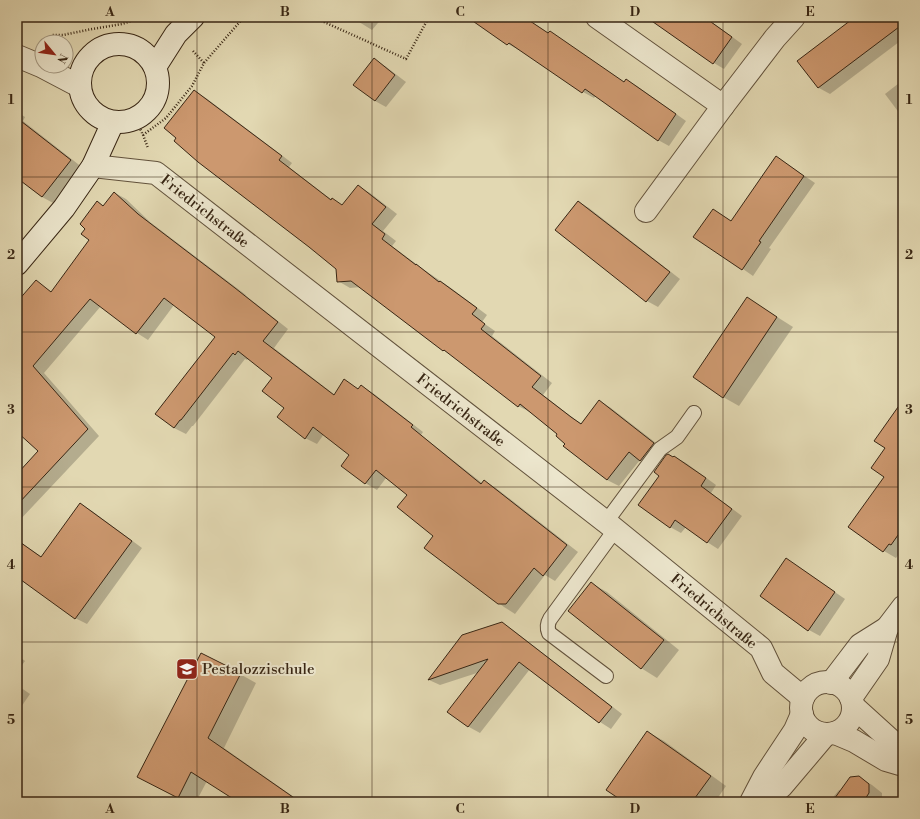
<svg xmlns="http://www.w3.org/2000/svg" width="920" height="819" font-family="'Libre Bodoni',serif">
	<rect width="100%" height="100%" fill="#e2d8b2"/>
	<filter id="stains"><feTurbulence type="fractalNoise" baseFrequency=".005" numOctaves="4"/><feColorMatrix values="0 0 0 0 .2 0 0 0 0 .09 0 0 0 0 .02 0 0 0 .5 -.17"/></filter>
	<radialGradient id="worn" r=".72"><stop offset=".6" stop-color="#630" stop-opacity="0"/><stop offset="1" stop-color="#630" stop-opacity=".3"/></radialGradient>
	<g fill="#0003">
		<path d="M 351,17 L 383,17 L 372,30 Z"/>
		<path d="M 469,17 L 524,17 L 625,83 L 626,80 L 637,86 L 686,121 L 669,146 L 658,140 L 596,95 L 594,98 L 583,92 L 520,49 L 519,50 L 508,44 Z"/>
		<path d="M 654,17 L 705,17 L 742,44 L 724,69 L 714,63 Z"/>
		<path d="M 856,17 L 903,17 L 903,39 L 830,94 L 819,88 L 799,61 Z"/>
		<path d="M 374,59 L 385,66 L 406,82 L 386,107 L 375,101 Z"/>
		<path d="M 903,80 L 903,118 L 885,94 Z"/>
		<path d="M 194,91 L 206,98 L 292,163 L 289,167 L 332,200 L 343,206 L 358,186 L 370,193 L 397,214 L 383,231 L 396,241 L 392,246 L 423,269 L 451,288 L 487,315 L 482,322 L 495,331 L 492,336 L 552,383 L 543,395 L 576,420 L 582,424 L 600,401 L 611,408 L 665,450 L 652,467 L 640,460 L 619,486 L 607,480 L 567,443 L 559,434 L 530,411 L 530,412 L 518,406 L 455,357 L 443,350 L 361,287 L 350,288 L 338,281 L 337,268 Z"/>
		<path d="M 17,112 L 25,117 L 23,121 L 83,168 L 55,204 L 42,197 L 17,177 Z"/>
		<path d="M 776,157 L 787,164 L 815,183 L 769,248 L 771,249 L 753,276 L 743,269 L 695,236 L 731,222 Z"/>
		<path d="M 115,193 L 126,199 L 150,222 L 246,295 L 245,295 L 288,329 L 274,348 L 335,395 L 344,381 L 359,389 L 361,386 L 373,393 L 423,432 L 421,435 L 482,483 L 484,481 L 496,488 L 578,552 L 555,581 L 545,575 L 515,614 L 504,607 L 425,548 L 435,535 L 409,495 L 386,478 L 377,490 L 365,483 L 350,454 L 324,434 L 317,444 L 305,438 L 285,408 L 274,378 L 249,358 L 247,360 L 245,359 L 193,426 L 192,426 L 186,434 L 174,428 L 216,337 L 174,305 L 148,340 L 137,333 L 101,306 L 44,373 L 99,436 L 17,523 L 17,475 L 39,451 L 17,431 L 17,303 L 36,282 L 52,292 L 91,240 L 86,229 L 98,202 L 104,206 Z"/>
		<path d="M 579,202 L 589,208 L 680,279 L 658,307 L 647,301 L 556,230 Z"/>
		<path d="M 17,241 L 21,244 L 17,249 Z"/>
		<path d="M 747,298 L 763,308 L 793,327 L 739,406 L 723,397 Z"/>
		<path d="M 903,419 L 903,549 L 896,558 L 884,551 L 850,527 L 886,476 L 886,448 Z"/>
		<path d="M 675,457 L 686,463 L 716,485 L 711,493 L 742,516 L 718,549 L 707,542 L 686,527 L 681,533 L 670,527 L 674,458 Z"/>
		<path d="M 81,504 L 92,511 L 142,548 L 87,624 L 75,618 L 19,577 L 17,580 L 17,540 L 42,557 Z"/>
		<path d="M 786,559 L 797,566 L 845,599 L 820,636 L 809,630 Z"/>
		<path d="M 591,583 L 607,592 L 679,650 L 657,678 L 641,668 Z"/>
		<path d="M 502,623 L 513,630 L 622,714 L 611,729 L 600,722 L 530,669 L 480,733 L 469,727 L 448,712 L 480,672 L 440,685 L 429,680 Z"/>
		<path d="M 17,655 L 25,661 L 17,672 Z"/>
		<path d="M 240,674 L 256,683 L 224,748 L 301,802 L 239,802 L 207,781 L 196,802 L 186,802 L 139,777 Z"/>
		<path d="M 17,685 L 30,694 L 17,713 Z"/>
		<path d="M 648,732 L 664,741 L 726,786 L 715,802 L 626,802 Z"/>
		<path d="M 859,777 L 872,785 L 882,793 L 882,802 L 829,802 L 839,790 L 841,791 Z"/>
	</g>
	<g fill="#cc986f" stroke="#382614">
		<path d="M 467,17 L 524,17 L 548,33 L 550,31 L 624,82 L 626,79 L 676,114 L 658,141 L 585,89 L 582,93 L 509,43 L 507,45 Z"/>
		<path d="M 646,17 L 704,17 L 732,37 L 713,64 Z"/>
		<path d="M 855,17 L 903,17 L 903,24 L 818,88 L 797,61 Z"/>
		<path d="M 374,58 L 395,75 L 375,101 L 353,85 Z"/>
		<path d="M 194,90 L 282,156 L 279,160 L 331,200 L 332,198 L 342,205 L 358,185 L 386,207 L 372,224 L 385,234 L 382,239 L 416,265 L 416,264 L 439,282 L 440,281 L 477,308 L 472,314 L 485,324 L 481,329 L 541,376 L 532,387 L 571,417 L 581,424 L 599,400 L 654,443 L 640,461 L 629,452 L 607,480 L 563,446 L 565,444 L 556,436 L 557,434 L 520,404 L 518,407 L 444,350 L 443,351 L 351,281 L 337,282 L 336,269 L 309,247 L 198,162 L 174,141 L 176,138 L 164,128 Z"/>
		<path d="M 17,118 L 71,160 L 42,197 L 17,178 Z"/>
		<path d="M 776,156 L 804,176 L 759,241 L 761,242 L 742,270 L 693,237 L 713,209 L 731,221 Z"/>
		<path d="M 114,192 L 138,214 L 235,288 L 278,322 L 263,341 L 334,395 L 344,379 L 358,389 L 361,385 L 413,425 L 411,427 L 481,484 L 484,480 L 567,545 L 543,576 L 534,568 L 506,604 L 498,604 L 424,548 L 433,536 L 397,507 L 407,495 L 376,470 L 365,484 L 341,466 L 349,455 L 313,427 L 305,439 L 277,417 L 284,408 L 262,391 L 272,378 L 238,351 L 235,355 L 233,353 L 181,420 L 180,420 L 174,428 L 155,414 L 215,337 L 164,298 L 136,334 L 90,299 L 33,366 L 88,429 L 17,505 L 17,474 L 38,451 L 17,432 L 17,302 L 36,280 L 51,292 L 89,240 L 81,234 L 85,229 L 80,224 L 97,201 L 103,206 Z"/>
		<path d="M 578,201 L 670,272 L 646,302 L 555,230 Z"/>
		<path d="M 747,297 L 777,317 L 723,398 L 693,377 Z"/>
		<path d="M 903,400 L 903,528 L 891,545 L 889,544 L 883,552 L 848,527 L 884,477 L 871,468 L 885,448 L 874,441 Z"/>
		<path d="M 668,454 L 673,457 L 674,456 L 706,478 L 701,486 L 732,509 L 707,543 L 675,520 L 670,528 L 638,505 L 659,476 L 654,472 L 666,455 Z"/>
		<path d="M 80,503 L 132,541 L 75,619 L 17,577 L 17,540 L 41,557 Z"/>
		<path d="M 786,558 L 835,592 L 808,631 L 760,596 Z"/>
		<path d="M 591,582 L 664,640 L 641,669 L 568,611 Z"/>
		<path d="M 502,622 L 612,707 L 599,723 L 519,662 L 468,727 L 447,712 L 488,659 L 428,680 L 462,635 Z"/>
		<path d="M 201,653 L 241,673 L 208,738 L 300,802 L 238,802 L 191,772 L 178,798 L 137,777 Z"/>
		<path d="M 647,731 L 711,776 L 692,802 L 624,802 L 606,790 Z"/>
		<path d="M 859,776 L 869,784 L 869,793 L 863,802 L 832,802 L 850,777 Z"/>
	</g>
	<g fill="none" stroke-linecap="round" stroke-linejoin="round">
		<g stroke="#62523c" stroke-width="16">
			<g id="service">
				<path d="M 606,522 L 660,449 L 677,437 L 694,413"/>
				<path d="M 606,676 L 549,633 C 547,628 547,624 550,619 L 615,530"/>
			</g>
		</g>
		<g stroke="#62523c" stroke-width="24">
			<g id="minor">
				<path d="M 597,17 L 723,106"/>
				<path d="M 17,56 L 41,66 L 79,86"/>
				<path d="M 93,166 L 156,173 L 606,522 L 761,648 L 773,673 L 803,698"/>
				<path d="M 646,211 L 723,106 L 775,38 L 794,17"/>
				<circle cx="827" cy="708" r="26"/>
				<path d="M 831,683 L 860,645 L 887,628"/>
				<path d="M 851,698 L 878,659 L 887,628 L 903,607"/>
				<path d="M 853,706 L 896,745 L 903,755"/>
				<path d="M 835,733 L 854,741 L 886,760 L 903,765"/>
				<path d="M 751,802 L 764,777 L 795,730 L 802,714"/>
				<path d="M 763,802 L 782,786 L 826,734"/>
			</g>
		</g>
		<g stroke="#382614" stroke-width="24">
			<g id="secondary">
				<circle cx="119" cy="83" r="39"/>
				<path d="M 155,67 L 176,34 L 193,17"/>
				<path d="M 17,264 L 64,208 L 93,166 L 113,122"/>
			</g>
		</g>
		<g stroke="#382614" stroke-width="2.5" stroke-dasharray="1 2" stroke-linecap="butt">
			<path d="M 313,17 L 406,59 L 429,17"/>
			<path d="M 49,42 L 51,35 L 63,35 L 92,29 L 122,24 L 143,17"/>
			<path d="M 193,51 L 204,63"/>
			<path d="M 138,124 L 143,135 L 148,148"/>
			<path d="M 143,135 L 166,118 L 192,86 L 204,63 L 244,17"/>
		</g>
		<use href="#service" stroke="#ece6cd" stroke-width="14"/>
		<use href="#minor" stroke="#ece6cd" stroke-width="22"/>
		<use href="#secondary" stroke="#ece6cd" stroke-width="22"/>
	</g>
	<path fill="none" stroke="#382614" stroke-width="1" stroke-opacity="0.55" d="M 197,17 L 197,802M 372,17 L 372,802M 548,17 L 548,802M 723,17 L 723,802M 17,177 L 903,177M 17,332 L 903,332M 17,487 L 903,487M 17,642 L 903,642"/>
	<defs>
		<g id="school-square" transform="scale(1.15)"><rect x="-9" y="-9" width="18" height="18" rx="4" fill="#8f2418" stroke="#ece6cd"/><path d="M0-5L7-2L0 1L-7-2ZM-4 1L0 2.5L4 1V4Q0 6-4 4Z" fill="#fff"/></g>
	</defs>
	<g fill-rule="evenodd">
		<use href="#school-square" x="187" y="669"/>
	</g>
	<g text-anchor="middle" stroke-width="4" stroke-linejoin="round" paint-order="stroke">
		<g font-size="15" fill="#382614" stroke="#ece6cd">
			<text transform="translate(205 211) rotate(38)" y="5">Friedrichstraße</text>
			<text transform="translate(461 410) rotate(38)" y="5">Friedrichstraße</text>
			<text transform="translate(714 611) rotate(40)" y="5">Friedrichstraße</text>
		</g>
		<g font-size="15" fill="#382614" stroke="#ece6cd" text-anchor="start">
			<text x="202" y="674">Pestalozzischule</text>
		</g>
	</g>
	<rect width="920" height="819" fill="none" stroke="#e2d8b2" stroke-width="44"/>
	<g transform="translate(54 54) rotate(119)"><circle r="19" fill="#ece6cd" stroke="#a49983"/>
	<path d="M0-3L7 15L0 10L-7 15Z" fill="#8f2418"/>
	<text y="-6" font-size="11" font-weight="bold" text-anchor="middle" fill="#382614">N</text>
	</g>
	<rect x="22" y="22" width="876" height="775" fill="none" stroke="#382614" stroke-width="1.5"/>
	<g font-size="13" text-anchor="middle" font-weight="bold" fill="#382614">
		<text x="110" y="16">A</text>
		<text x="285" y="16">B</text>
		<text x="460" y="16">C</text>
		<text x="635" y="16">D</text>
		<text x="810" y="16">E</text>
		<text x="11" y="104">1</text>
		<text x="909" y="104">1</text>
		<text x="11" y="259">2</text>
		<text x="909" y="259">2</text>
		<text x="11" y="414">3</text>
		<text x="909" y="414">3</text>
		<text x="11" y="569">4</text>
		<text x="909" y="569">4</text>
		<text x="11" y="724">5</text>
		<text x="909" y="724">5</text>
		<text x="110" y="813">A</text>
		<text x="285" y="813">B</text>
		<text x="460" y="813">C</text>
		<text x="635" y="813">D</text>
		<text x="810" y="813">E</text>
	</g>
	<rect width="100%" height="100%" filter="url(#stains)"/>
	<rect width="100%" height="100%" fill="url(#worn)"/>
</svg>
